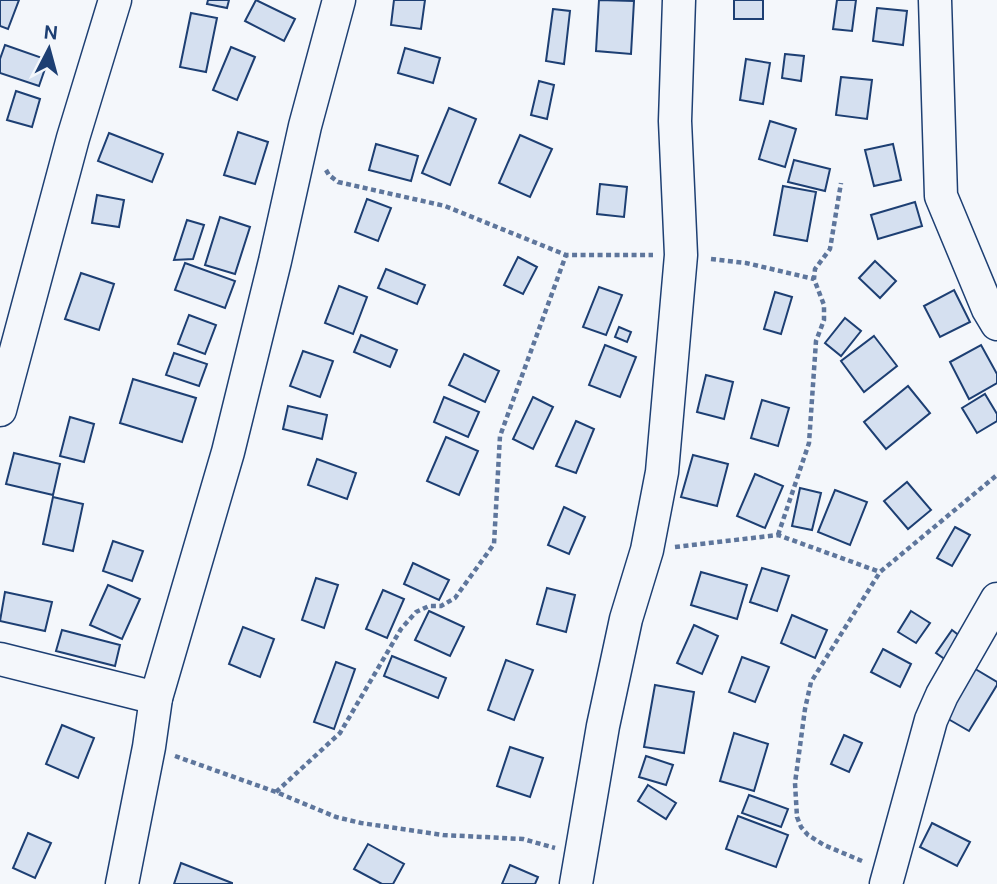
<svg xmlns="http://www.w3.org/2000/svg" width="997" height="884" font-family="'DM Sans',sans-serif">
	<rect width="100%" height="100%" fill="#f4f7fb"/>
	<g fill="#d5e0f0" stroke="#1d3f73" stroke-width="2">
		<path d="M 0,0 L 19,0 L 8,29 L 0,26 Z"/>
		<path d="M 208,0 L 229,0 L 227,8 L 207,4 Z"/>
		<path d="M 256,0 L 295,19 L 284,41 L 245,21 Z"/>
		<path d="M 394,0 L 425,0 L 421,29 L 391,25 Z"/>
		<path d="M 599,0 L 634,1 L 631,54 L 596,51 Z"/>
		<rect x="734" y="0" width="29" height="19"/>
		<path d="M 837,0 L 856,0 L 852,31 L 833,29 Z"/>
		<path d="M 877,8 L 907,11 L 903,45 L 873,41 Z"/>
		<path d="M 553,9 L 570,11 L 564,64 L 546,61 Z"/>
		<path d="M 191,13 L 217,18 L 206,72 L 180,67 Z"/>
		<path d="M 5,45 L 48,60 L 39,86 L 0,73 L 0,59 Z"/>
		<path d="M 231,47 L 255,57 L 237,100 L 213,90 Z"/>
		<path d="M 405,48 L 440,58 L 433,83 L 398,73 Z"/>
		<path d="M 785,54 L 804,56 L 801,81 L 782,78 Z"/>
		<path d="M 746,59 L 770,63 L 763,104 L 740,100 Z"/>
		<path d="M 841,77 L 872,80 L 867,119 L 836,115 Z"/>
		<path d="M 539,81 L 554,85 L 547,119 L 531,115 Z"/>
		<path d="M 16,91 L 40,99 L 32,127 L 7,120 Z"/>
		<path d="M 449,108 L 476,119 L 450,185 L 422,173 Z"/>
		<path d="M 770,121 L 796,129 L 785,167 L 759,159 Z"/>
		<path d="M 238,132 L 268,142 L 255,184 L 224,175 Z"/>
		<path d="M 109,133 L 163,154 L 152,182 L 98,161 Z"/>
		<path d="M 520,135 L 552,149 L 530,197 L 499,183 Z"/>
		<path d="M 376,144 L 418,156 L 411,181 L 369,170 Z"/>
		<path d="M 893,144 L 901,180 L 874,186 L 865,150 Z"/>
		<path d="M 794,160 L 830,169 L 825,191 L 788,182 Z"/>
		<path d="M 600,184 L 627,187 L 624,217 L 597,214 Z"/>
		<path d="M 783,186 L 816,192 L 807,241 L 774,235 Z"/>
		<path d="M 97,195 L 124,200 L 119,227 L 92,223 Z"/>
		<path d="M 367,199 L 391,208 L 378,241 L 355,232 Z"/>
		<path d="M 915,202 L 922,226 L 878,239 L 871,215 Z"/>
		<path d="M 220,217 L 250,227 L 235,274 L 205,265 Z"/>
		<path d="M 187,220 L 204,225 L 193,259 L 174,260 Z"/>
		<path d="M 518,257 L 537,267 L 523,294 L 504,285 Z"/>
		<path d="M 875,261 L 896,281 L 880,298 L 859,278 Z"/>
		<path d="M 185,263 L 235,281 L 225,308 L 175,290 Z"/>
		<path d="M 386,269 L 425,285 L 417,304 L 378,288 Z"/>
		<path d="M 81,273 L 114,284 L 99,330 L 65,319 Z"/>
		<path d="M 339,286 L 367,297 L 353,334 L 325,323 Z"/>
		<path d="M 599,287 L 622,295 L 606,335 L 583,327 Z"/>
		<path d="M 954,290 L 970,322 L 940,337 L 924,306 Z"/>
		<path d="M 775,292 L 792,297 L 781,334 L 764,329 Z"/>
		<path d="M 189,315 L 216,325 L 205,354 L 178,344 Z"/>
		<path d="M 845,318 L 861,331 L 841,356 L 825,343 Z"/>
		<path d="M 619,327 L 631,332 L 627,342 L 615,337 Z"/>
		<path d="M 361,335 L 397,350 L 390,367 L 354,352 Z"/>
		<path d="M 874,336 L 897,366 L 864,392 L 841,361 Z"/>
		<path d="M 605,345 L 636,357 L 620,397 L 589,385 Z"/>
		<path d="M 981,345 L 997,374 L 997,383 L 969,399 L 950,362 Z"/>
		<path d="M 303,351 L 333,361 L 320,397 L 290,386 Z"/>
		<path d="M 174,353 L 207,364 L 199,386 L 166,375 Z"/>
		<path d="M 464,354 L 499,371 L 485,402 L 449,385 Z"/>
		<path d="M 706,375 L 733,382 L 724,419 L 697,412 Z"/>
		<path d="M 133,379 L 196,398 L 182,442 L 120,423 Z"/>
		<path d="M 908,386 L 930,413 L 886,449 L 864,422 Z"/>
		<path d="M 985,394 L 997,414 L 997,421 L 977,433 L 962,408 Z"/>
		<path d="M 444,397 L 479,412 L 468,437 L 434,422 Z"/>
		<path d="M 533,397 L 553,407 L 533,449 L 513,439 Z"/>
		<path d="M 762,400 L 789,408 L 778,446 L 751,438 Z"/>
		<path d="M 288,406 L 327,415 L 322,439 L 283,429 Z"/>
		<path d="M 70,417 L 94,424 L 84,462 L 60,456 Z"/>
		<path d="M 576,421 L 594,429 L 576,473 L 556,466 Z"/>
		<path d="M 446,437 L 478,451 L 459,495 L 427,481 Z"/>
		<path d="M 14,453 L 60,464 L 53,495 L 6,484 Z"/>
		<path d="M 693,455 L 728,464 L 717,506 L 681,497 Z"/>
		<path d="M 317,459 L 356,473 L 347,499 L 308,485 Z"/>
		<path d="M 755,474 L 783,486 L 765,528 L 737,516 Z"/>
		<path d="M 907,482 L 931,510 L 908,529 L 884,501 Z"/>
		<path d="M 800,488 L 821,493 L 812,530 L 792,526 Z"/>
		<path d="M 835,490 L 867,502 L 850,545 L 818,532 Z"/>
		<path d="M 53,497 L 83,504 L 73,551 L 43,544 Z"/>
		<path d="M 564,507 L 585,517 L 569,554 L 548,545 Z"/>
		<path d="M 955,527 L 970,535 L 952,566 L 937,558 Z"/>
		<path d="M 113,541 L 143,551 L 132,581 L 103,571 Z"/>
		<path d="M 413,563 L 449,580 L 439,600 L 404,584 Z"/>
		<path d="M 762,568 L 789,576 L 777,611 L 750,602 Z"/>
		<path d="M 701,572 L 747,585 L 737,619 L 691,605 Z"/>
		<path d="M 316,578 L 338,585 L 324,628 L 302,620 Z"/>
		<path d="M 108,585 L 140,599 L 122,639 L 90,625 Z"/>
		<path d="M 547,588 L 575,595 L 566,632 L 537,624 Z"/>
		<path d="M 383,590 L 404,599 L 387,638 L 366,629 Z"/>
		<path d="M 5,592 L 52,602 L 45,631 L 0,621 Z"/>
		<path d="M 429,611 L 464,627 L 450,656 L 415,640 Z"/>
		<path d="M 911,611 L 930,623 L 916,643 L 898,632 Z"/>
		<path d="M 792,615 L 827,630 L 815,658 L 781,643 Z"/>
		<path d="M 694,625 L 718,636 L 702,674 L 677,663 Z"/>
		<path d="M 243,627 L 274,639 L 260,677 L 229,664 Z"/>
		<path d="M 62,630 L 120,645 L 115,666 L 56,651 Z"/>
		<path d="M 952,630 L 965,640 L 949,662 L 936,653 Z"/>
		<path d="M 883,649 L 911,664 L 900,687 L 871,672 Z"/>
		<path d="M 392,656 L 446,678 L 438,698 L 384,676 Z"/>
		<path d="M 742,657 L 769,667 L 755,702 L 729,692 Z"/>
		<path d="M 506,660 L 533,670 L 514,720 L 488,710 Z"/>
		<path d="M 336,662 L 355,669 L 334,729 L 314,722 Z"/>
		<path d="M 972,667 L 997,682 L 997,685 L 969,731 L 943,716 Z"/>
		<path d="M 655,685 L 694,692 L 684,753 L 644,747 Z"/>
		<path d="M 62,725 L 94,738 L 78,778 L 46,764 Z"/>
		<path d="M 734,733 L 768,744 L 754,791 L 720,781 Z"/>
		<path d="M 844,735 L 862,743 L 849,772 L 831,764 Z"/>
		<path d="M 510,747 L 543,758 L 530,797 L 497,786 Z"/>
		<path d="M 646,756 L 673,765 L 666,785 L 639,777 Z"/>
		<path d="M 648,785 L 676,803 L 666,819 L 638,801 Z"/>
		<path d="M 749,795 L 788,809 L 781,827 L 742,813 Z"/>
		<path d="M 738,816 L 788,835 L 776,867 L 726,849 Z"/>
		<path d="M 932,823 L 970,842 L 957,866 L 920,847 Z"/>
		<path d="M 28,833 L 51,843 L 35,878 L 13,868 Z"/>
		<path d="M 368,844 L 404,864 L 393,884 L 382,884 L 354,869 Z"/>
		<path d="M 181,863 L 232,883 L 232,884 L 174,884 Z"/>
		<path d="M 510,865 L 538,877 L 535,884 L 502,884 Z"/>
	</g>
	<g fill="none" stroke-linecap="round" stroke-linejoin="round">
		<g stroke="#1d3f73" stroke-width="35">
			<g id="minor">
				<path d="M 935,0 L 941,196 L 988,309 L 997,324"/>
				<path d="M 0,410 L 73,138 L 115,0"/>
				<path d="M 0,659 L 156,698"/>
				<path d="M 122,884 L 149,747 L 156,698 L 228,452 L 275,261 L 305,126 L 339,0"/>
				<path d="M 576,884 L 603,726 L 626,619 L 647,550 L 662,472 L 681,255 L 675,121 L 679,0"/>
				<path d="M 886,884 L 931,720 L 942,695 L 997,599"/>
			</g>
		</g>
		<g stroke="#5e769c" stroke-width="4.5" stroke-dasharray="5 3.5" stroke-linecap="butt">
			<path d="M 326,170 L 329,175 L 338,182 L 445,206 L 566,255 L 653,255"/>
			<path d="M 711,259 L 746,263 L 814,279"/>
			<path d="M 778,535 L 809,443 L 816,341 L 824,320 L 824,305 L 814,279 L 815,269 L 830,249 L 841,183"/>
			<path d="M 675,547 L 778,535 L 880,572"/>
			<path d="M 175,756 L 276,792 L 336,817 L 361,823 L 443,835 L 523,839 L 555,848"/>
			<path d="M 276,792 L 340,733 L 401,629 L 416,612 L 429,606 L 441,606 L 455,598 L 494,544 L 500,436 L 566,255"/>
			<path d="M 862,861 L 824,845 L 808,835 L 801,827 L 797,817 L 795,783 L 805,709 L 811,682 L 880,572 L 997,475"/>
		</g>
		<use href="#minor" stroke="#f4f7fb" stroke-width="32"/>
	</g>
	<g transform="translate(49 49) rotate(6)" stroke="#f4f7fb" stroke-width="5" paint-order="stroke">
	<path d="M0-5L12 26L0 18L-12 26Z" fill="#1d3f73"/>
	<text y="-10" font-size="19" font-weight="bold" text-anchor="middle" fill="#1d3f73">N</text>
	</g>
</svg>
